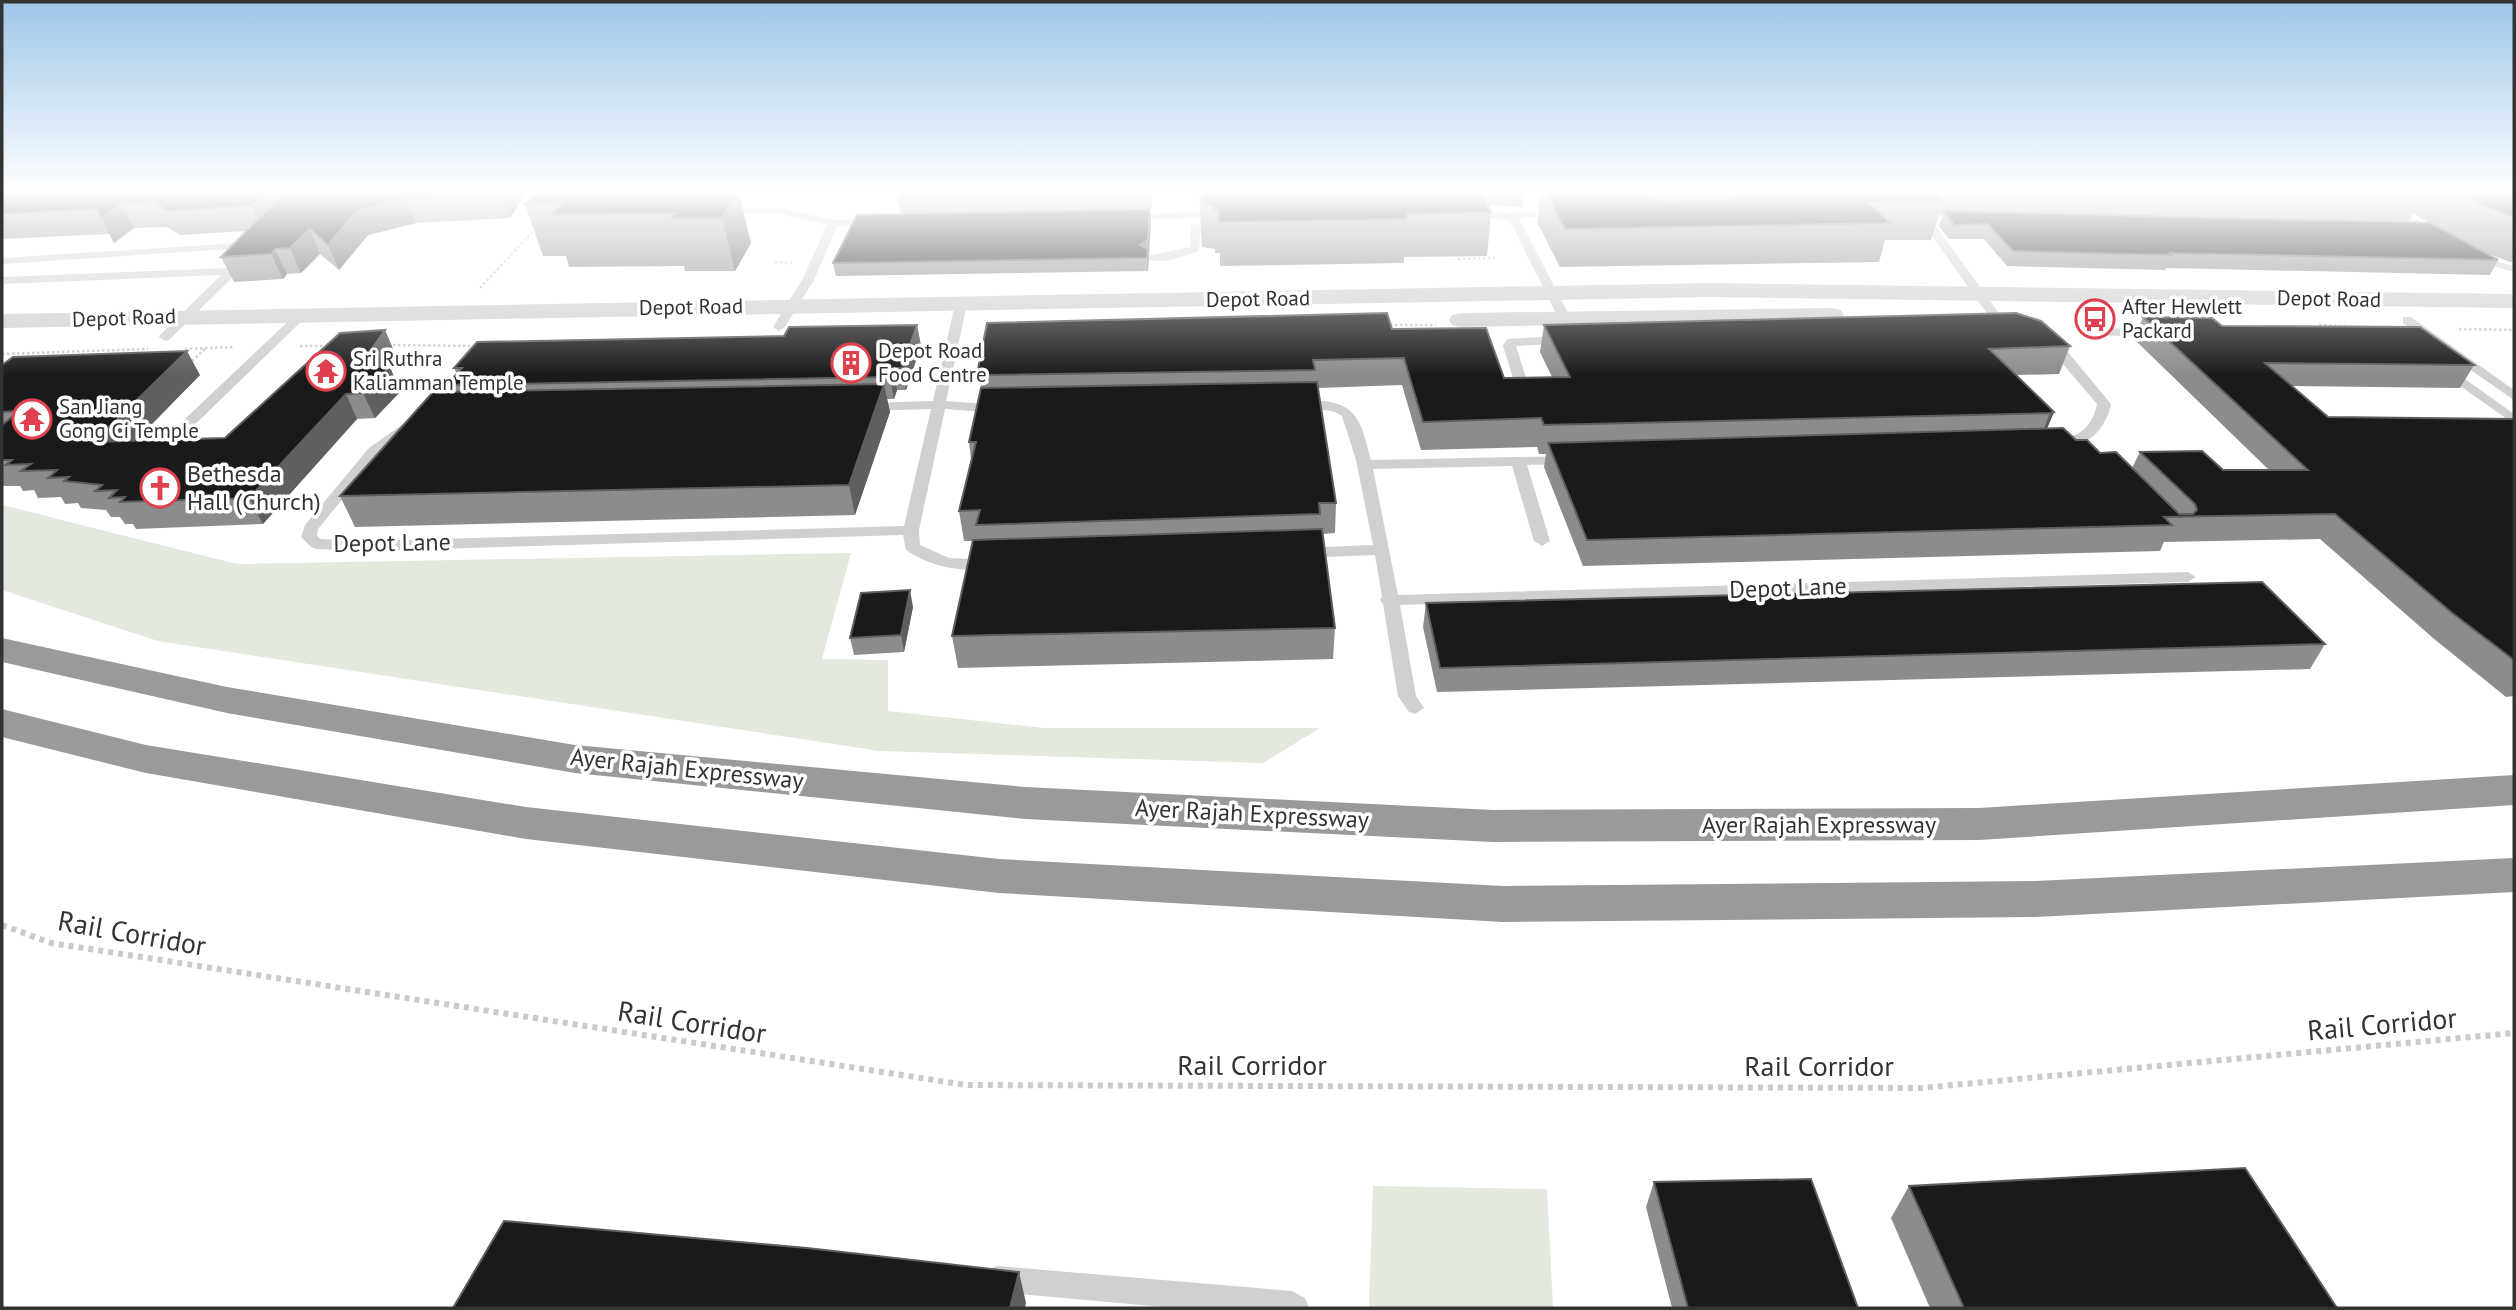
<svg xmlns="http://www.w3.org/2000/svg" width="2516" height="1310" font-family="'PT Sans',sans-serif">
	<rect width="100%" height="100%" fill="#fff"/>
	<g fill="#e3e9dc">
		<path d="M 2,505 L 237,564 L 851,553 L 822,659 L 888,660 L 888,711 L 1044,728 L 1320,728 L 1263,763 L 880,751 L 158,641 L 2,590 Z"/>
		<path d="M 1373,1186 L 1547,1189 L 1553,1308 L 1369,1308 Z"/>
	</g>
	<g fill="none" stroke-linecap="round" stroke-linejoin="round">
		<g stroke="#cacaca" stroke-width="2.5" stroke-dasharray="2.5 2.5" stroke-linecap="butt">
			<path d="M 1458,259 L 1495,258"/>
			<path d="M 775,262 L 792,263"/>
			<path d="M 480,288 L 536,228"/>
			<path d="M 1385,325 L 1436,325"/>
			<path d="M 2319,325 L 2370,327"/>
			<path d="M 2459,329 L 2514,330"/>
			<path d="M 388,345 L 477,346"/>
			<path d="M 300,346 L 330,346"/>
			<path d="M 185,349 L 235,347"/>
			<path d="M 2,354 L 148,349"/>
			<path d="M 188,364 L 205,349"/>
		</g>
		<path stroke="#cacaca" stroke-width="6" stroke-dasharray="5 5" stroke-linecap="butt" d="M 2,925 L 51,943 L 966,1085 L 1921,1088 L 2514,1033"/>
		<g fill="#d0d0d0" fill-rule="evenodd">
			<path d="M 1870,193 L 1881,193 L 1930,218 L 2001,316 L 1999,319 L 1991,319 L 1922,222 L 1883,203 Z"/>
			<path d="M 2367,193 L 2378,193 L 2439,236 L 2430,238 Z"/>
			<path d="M 718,208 L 781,208 L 833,220 L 875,219 L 880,222 L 875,225 L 837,226 L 814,280 L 785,327 L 779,331 L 773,327 L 802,280 L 827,225 L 781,214 L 722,213 L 717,210 Z"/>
			<path d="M 1469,209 L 1506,213 L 1564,211 L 1565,213 L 1560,216 L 1519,218 L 1571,319 L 1569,322 L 1559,319 L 1510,221 L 1465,214 L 1464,212 Z"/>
			<path d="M 1221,212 L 1226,215 L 1225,217 L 1126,220 L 1121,217 L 1126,214 Z"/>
			<path d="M 1196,223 L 1201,226 L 1199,251 C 1183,256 1158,267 1143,257 L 1190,247 L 1191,226 Z"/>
			<path d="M 255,242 L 259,243 L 259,247 L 2,264 L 2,258 Z"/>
			<path d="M 2474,255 L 2514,266 L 2514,272 L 2470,260 L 2470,256 Z"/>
			<path d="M 235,265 L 241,268 L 237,273 L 169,340 L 165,341 L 159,337 L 161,334 L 221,275 L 2,284 L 2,277 L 229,268 Z"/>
			<path d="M 961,300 L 967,304 L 946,401 L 999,405 L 1006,409 L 999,413 L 945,409 L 919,530 L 920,545 L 949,558 L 997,560 L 999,563 L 997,566 C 966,574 932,568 906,550 L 903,535 L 365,551 L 317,549 L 311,547 L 301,537 L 305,525 L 369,448 L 416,415 L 421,416 L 421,422 L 379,454 L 318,529 L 317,536 L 321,539 L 365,541 L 904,526 L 931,409 L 866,411 L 859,407 L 866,403 L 933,401 L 955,304 Z"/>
			<path d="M 299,311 L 309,314 L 179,440 L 169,440 L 169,434 Z"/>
			<path d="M 2403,317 L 2411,317 L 2514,390 L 2514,400 L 2403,323 Z"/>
			<path d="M 2091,328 L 2159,329 L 2165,333 L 2159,337 L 2087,335 L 2087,329 Z"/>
			<path d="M 1564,336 L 1568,337 L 1568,343 L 1516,346 L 1527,381 L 1525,384 L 1515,384 L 1503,346 L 1507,339 Z"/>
			<path d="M 2049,340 L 2067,351 L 2111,404 C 2106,429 2085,452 2057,447 L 2057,441 C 2079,436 2092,428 2097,404 L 2057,357 L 2045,347 L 2045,341 Z"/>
			<path d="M 2444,364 L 2514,414 L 2514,424 L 2439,371 L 2437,368 Z"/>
			<path d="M 1324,401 C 1361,405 1362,429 1371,460 L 1568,456 L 1575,460 L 1568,464 L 1527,465 L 1550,541 L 1542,546 L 1534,541 L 1512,466 L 1373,469 L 1398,595 L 2188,572 L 2196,577 L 2188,582 L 1400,605 L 1416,696 L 1424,708 L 1415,714 L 1409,712 L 1398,696 L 1383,604 L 1380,600 L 1382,597 L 1375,555 L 1302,558 L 1294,553 L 1302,548 L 1373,545 L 1356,460 L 1342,416 C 1326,404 1304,416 1290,405 L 1297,401 Z"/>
			<path d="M 997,1266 L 1292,1291 L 1305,1298 L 1309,1308 L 1175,1308 L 997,1292 L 987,1288 L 983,1279 L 987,1270 Z"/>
		</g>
		<g fill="#d0d0d0" fill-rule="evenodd">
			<path d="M 1710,283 L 2514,294 L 2514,308 L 1710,297 L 2,328 L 2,314 Z"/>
			<path d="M 1832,308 L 1841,310 L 1844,315 L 1841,320 L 1461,327 L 1452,325 L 1449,320 L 1452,315 L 1461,313 Z"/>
		</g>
		<g fill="#9a9a9a" fill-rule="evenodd">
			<path d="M 2,638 L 227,687 L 575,745 L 1025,787 L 1493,810 L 1979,808 L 2514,775 L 2514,805 L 1979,840 L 1493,842 L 1025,819 L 575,773 L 227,713 L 2,662 Z"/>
			<path d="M 2,709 L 146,745 L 526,807 L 999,859 L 1503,886 L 2036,881 L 2514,858 L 2514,892 L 2036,917 L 1503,922 L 999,893 L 526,839 L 146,773 L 2,737 Z"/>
		</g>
	</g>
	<g fill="#8c8c8c" fill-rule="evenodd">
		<path d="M 2,193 L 526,193 L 510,218 L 416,223 L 368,235 L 339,270 L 320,254 L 301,273 L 287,274 L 283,279 L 234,282 L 221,257 L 247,231 L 180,235 L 167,227 L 134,228 L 114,243 L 109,234 L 2,239 Z"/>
		<path d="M 537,193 L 739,193 L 751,243 L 735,271 L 685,271 L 684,266 L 569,267 L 566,256 L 543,256 L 525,204 Z"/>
		<path d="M 897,193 L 1152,193 L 1151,210 L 1150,210 L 1151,221 L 1148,271 L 836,276 L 833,263 L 901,214 Z"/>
		<path d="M 1199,193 L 1524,193 L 1523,207 L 1488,205 L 1491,212 L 1487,256 L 1404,257 L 1404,263 L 1220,266 L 1220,253 L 1215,253 L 1215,249 L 1202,247 Z"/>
		<path d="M 1541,193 L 2514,193 L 2514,262 L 2510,262 L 2486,253 L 2498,260 L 2490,275 L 2166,268 L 2165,270 L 2007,266 L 1984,239 L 1949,239 L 1939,226 L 1943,215 L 1939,215 L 1931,240 L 1885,240 L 1879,262 L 1560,267 L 1537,222 ZM 2413,213 L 2429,223 L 2407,223 Z"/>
		<path d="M 2143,317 L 2222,326 L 2474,365 L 2460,388 L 2292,386 L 2328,417 L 2514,419 L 2514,696 L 2506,697 L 2433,638 L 2320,539 L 2164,542 L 2160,551 L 1583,566 L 1544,467 L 1546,454 L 1539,454 L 1537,447 L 1421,450 L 1402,385 L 1318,388 L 1336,503 L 1335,533 L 1323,534 L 1335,628 L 1333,659 L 958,668 L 952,636 L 973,541 L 964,541 L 959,511 L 971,459 L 969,442 L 981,388 L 978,369 L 1392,329 L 1504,378 L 1552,377 L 1540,352 L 1544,325 L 2070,346 L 2059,374 L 2016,375 L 2054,412 L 2047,428 L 2076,440 L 2132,468 L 2140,452 L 2223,470 L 2269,470 L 2134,339 Z"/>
		<path d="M 917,325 L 921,346 L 906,390 L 897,390 L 894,399 L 887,399 L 890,412 L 855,515 L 355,527 L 340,496 L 450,392 L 447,385 L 457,374 L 454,368 L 784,336 Z"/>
		<path d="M 385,330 L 395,354 L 386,367 L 390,367 L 400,392 L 375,418 L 357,419 L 263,524 L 136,529 L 133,524 L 125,524 L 120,517 L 111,517 L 106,510 L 81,508 L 78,503 L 65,504 L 61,497 L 38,498 L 34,490 L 23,491 L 20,486 L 2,486 L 2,365 L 200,375 L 136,440 L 225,438 Z"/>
		<path d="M 1426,603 L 2325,644 L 2310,669 L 1437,692 L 1423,627 Z"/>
		<path d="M 913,607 L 904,652 L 854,655 L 850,638 Z"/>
		<path d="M 1654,1182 L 1858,1308 L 1672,1308 L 1646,1207 Z"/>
		<path d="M 1909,1186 L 2337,1308 L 1930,1308 L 1891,1218 Z"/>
	</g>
	<g fill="#5f5f5f">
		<path d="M 266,193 L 300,193 L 263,230 L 252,206 Z"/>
		<path d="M 503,193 L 526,193 L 510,218 L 502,194 Z"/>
		<path d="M 738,193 L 751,243 L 735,271 L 722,218 Z"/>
		<path d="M 1150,193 L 1152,193 L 1151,210 Z"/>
		<path d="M 406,199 L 416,223 L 368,235 L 339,270 L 328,245 L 357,211 Z"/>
		<path d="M 121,204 L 134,228 L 114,243 L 101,218 Z"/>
		<path d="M 1150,209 L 1151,221 L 1148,271 L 1147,258 L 1140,245 Z"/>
		<path d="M 310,229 L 320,254 L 301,273 L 290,248 Z"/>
		<path d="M 275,249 L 287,274 L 283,279 L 271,254 Z"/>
		<path d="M 917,325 L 921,346 L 906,390 L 902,368 Z"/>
		<path d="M 385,330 L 395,354 L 379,377 L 390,367 L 400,392 L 375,418 L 363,393 L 359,367 Z"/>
		<path d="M 187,351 L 200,375 L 110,467 L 94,442 Z"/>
		<path d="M 893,368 L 897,390 L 894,399 L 890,377 Z"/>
		<path d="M 884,384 L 890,412 L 855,515 L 849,485 Z"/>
		<path d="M 346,394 L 357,419 L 263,524 L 249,498 Z"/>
		<path d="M 2054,412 L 2042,441 L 2039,441 L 2050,413 Z"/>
		<path d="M 910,590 L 913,607 L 904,652 L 901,635 Z"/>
		<path d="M 1019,1272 L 1026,1303 L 1025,1308 L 1010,1308 Z"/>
	</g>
	<g fill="#1a1a1a" stroke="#5f5f5f" stroke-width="2">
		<path d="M 2,193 L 266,193 L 252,206 L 168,211 L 154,203 L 121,204 L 101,218 L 97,209 L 2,214 Z"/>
		<path d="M 284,193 L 503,193 L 502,194 L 406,199 L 357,211 L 328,245 L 310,229 L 290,248 L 275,249 L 271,254 L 221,257 Z"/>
		<path d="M 537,193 L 738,193 L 722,218 L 671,218 L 675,213 L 552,214 L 562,204 L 525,204 Z"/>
		<path d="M 1202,193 L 1481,193 L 1491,212 L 1406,214 L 1407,219 L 1219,222 L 1219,210 L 1214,210 L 1214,206 L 1201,204 Z"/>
		<path d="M 1546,193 L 1632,193 L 1638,196 L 1669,201 L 1731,199 L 1739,194 L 1737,193 L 1936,193 L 1943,202 L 1869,203 L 1890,223 L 1565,229 Z"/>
		<path d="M 2461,193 L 2514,193 L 2514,217 L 2482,205 Z"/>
		<path d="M 1150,209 L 1148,240 L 1140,245 L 1148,249 L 1147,258 L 833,263 L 857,215 Z"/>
		<path d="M 1944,211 L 2431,223 L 2498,260 L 2170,253 L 2172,255 L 2013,251 L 1988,224 L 1954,225 Z"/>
		<path d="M 1387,313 L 1392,329 L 1486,328 L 1504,378 L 1570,377 L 1544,325 L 2016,313 L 2041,321 L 2070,346 L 1989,349 L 2054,412 L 2050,413 L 1544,425 L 1541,418 L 1423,422 L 1404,358 L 1313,360 L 1315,370 L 983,375 L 985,369 L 978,369 L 987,323 Z"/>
		<path d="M 2143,317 L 2212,318 L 2222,326 L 2420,327 L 2474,365 L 2265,363 L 2328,417 L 2514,419 L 2514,660 L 2451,612 L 2335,514 L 2164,517 L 2172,525 L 1587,540 L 1548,443 L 2063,428 L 2076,440 L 2087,440 L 2100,453 L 2116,452 L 2179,514 L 2193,514 L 2197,510 L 2195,504 L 2140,452 L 2202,451 L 2223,470 L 2308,470 Z"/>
		<path d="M 917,325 L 902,368 L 893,368 L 890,377 L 447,385 L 462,368 L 454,368 L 477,342 L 784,336 L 789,327 Z"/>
		<path d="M 385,330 L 359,367 L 390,367 L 363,393 L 346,394 L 249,498 L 120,502 L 125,497 L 109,498 L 117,490 L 95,491 L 102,485 L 64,481 L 69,477 L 48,478 L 57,470 L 21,471 L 31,464 L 6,465 L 12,460 L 2,460 L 2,425 L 19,411 L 2,412 L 2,365 L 13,357 L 187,351 L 94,442 L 225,438 L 340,333 Z"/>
		<path d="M 1317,382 L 1336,503 L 1319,503 L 1320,514 L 976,525 L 980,510 L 959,511 L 976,442 L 969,442 L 981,388 Z"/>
		<path d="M 884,384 L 849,485 L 340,496 L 433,392 Z"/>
		<path d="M 1322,529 L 1335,628 L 952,636 L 973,540 Z"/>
		<path d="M 2262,582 L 2325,644 L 1440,668 L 1426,603 Z"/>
		<path d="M 910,590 L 901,635 L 850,638 L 861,593 Z"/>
		<path d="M 2245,1168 L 2337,1308 L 1964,1308 L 1909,1186 Z"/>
		<path d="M 1811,1179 L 1858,1308 L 1688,1308 L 1654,1182 Z"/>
		<path d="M 504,1221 L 807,1248 L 1019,1272 L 1010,1308 L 453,1308 Z"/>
	</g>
	<linearGradient id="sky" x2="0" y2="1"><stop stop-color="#9dc6e9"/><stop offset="0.51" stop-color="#fff"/><stop offset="1" stop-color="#fff" stop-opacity="0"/></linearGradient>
	<rect width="2516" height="376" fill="url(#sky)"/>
	<defs>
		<g id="bus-ring" transform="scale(2.0125)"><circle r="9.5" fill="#fff" stroke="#de404e" stroke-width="1.5"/><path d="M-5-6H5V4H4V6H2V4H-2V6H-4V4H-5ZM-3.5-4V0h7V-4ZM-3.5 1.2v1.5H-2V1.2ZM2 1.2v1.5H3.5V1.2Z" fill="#de404e"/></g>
		<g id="building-ring" transform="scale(2.0125)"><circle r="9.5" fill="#fff" stroke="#de404e" stroke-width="1.5"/><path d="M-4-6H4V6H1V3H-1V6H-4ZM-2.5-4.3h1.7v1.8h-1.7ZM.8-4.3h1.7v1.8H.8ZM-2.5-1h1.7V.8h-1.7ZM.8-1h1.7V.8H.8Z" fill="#de404e"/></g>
		<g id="temple-ring" transform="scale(2.0125)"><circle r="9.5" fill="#fff" stroke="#de404e" stroke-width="1.5"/><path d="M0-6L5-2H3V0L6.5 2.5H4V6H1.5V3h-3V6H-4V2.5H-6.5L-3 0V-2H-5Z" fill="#de404e"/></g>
		<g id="church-ring" transform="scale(2.0125)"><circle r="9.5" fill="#fff" stroke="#de404e" stroke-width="1.5"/><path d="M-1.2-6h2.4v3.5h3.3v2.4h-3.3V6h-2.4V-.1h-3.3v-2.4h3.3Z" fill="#de404e"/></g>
	</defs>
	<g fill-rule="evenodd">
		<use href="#bus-ring" x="2095" y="319"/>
		<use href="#building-ring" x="851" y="363"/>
		<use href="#temple-ring" x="326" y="371"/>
		<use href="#temple-ring" x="32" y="419"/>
		<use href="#church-ring" x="160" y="488"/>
	</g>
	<g text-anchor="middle" stroke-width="7" stroke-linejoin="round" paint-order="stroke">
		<g font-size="21" fill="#333" stroke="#fff">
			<text transform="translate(1258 299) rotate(-1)" y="7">Depot Road</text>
			<text transform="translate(2329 299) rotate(1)" y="7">Depot Road</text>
			<text transform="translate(691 307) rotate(-1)" y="7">Depot Road</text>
			<text transform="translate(124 318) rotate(-2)" y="7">Depot Road</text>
		</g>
		<g font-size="21" fill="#333" stroke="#fff" text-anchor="start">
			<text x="2122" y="314">After Hewlett<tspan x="2122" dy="24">Packard</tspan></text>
			<text x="878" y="358">Depot Road<tspan x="878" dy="24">Food Centre</tspan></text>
			<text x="353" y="366">Sri Ruthra<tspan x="353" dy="24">Kaliamman Temple</tspan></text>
			<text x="59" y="414">San Jiang<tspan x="59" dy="24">Gong Ci Temple</tspan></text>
		</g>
		<g font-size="24" fill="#333" stroke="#fff" text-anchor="start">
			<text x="187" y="482">Bethesda<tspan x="187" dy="28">Hall (Church)</tspan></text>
		</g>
		<g font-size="24" fill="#333" stroke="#fff">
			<text transform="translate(392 543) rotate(-1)" y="8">Depot Lane</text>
			<text transform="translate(1788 588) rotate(-2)" y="8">Depot Lane</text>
			<text transform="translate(687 769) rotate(6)" y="8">Ayer Rajah Expressway</text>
			<text transform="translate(1252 814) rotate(3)" y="8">Ayer Rajah Expressway</text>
			<text x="1819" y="833">Ayer Rajah Expressway</text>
		</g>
		<g font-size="28" fill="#333" stroke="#fff">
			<text transform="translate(132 933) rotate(10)" y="10">Rail Corridor</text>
			<text transform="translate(692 1022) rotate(9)" y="10">Rail Corridor</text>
			<text transform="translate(2382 1024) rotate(-5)" y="10">Rail Corridor</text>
			<text x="1252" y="1075">Rail Corridor</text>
			<text x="1819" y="1076">Rail Corridor</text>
		</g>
	</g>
	<rect width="2516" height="1310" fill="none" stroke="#333333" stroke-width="7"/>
</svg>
